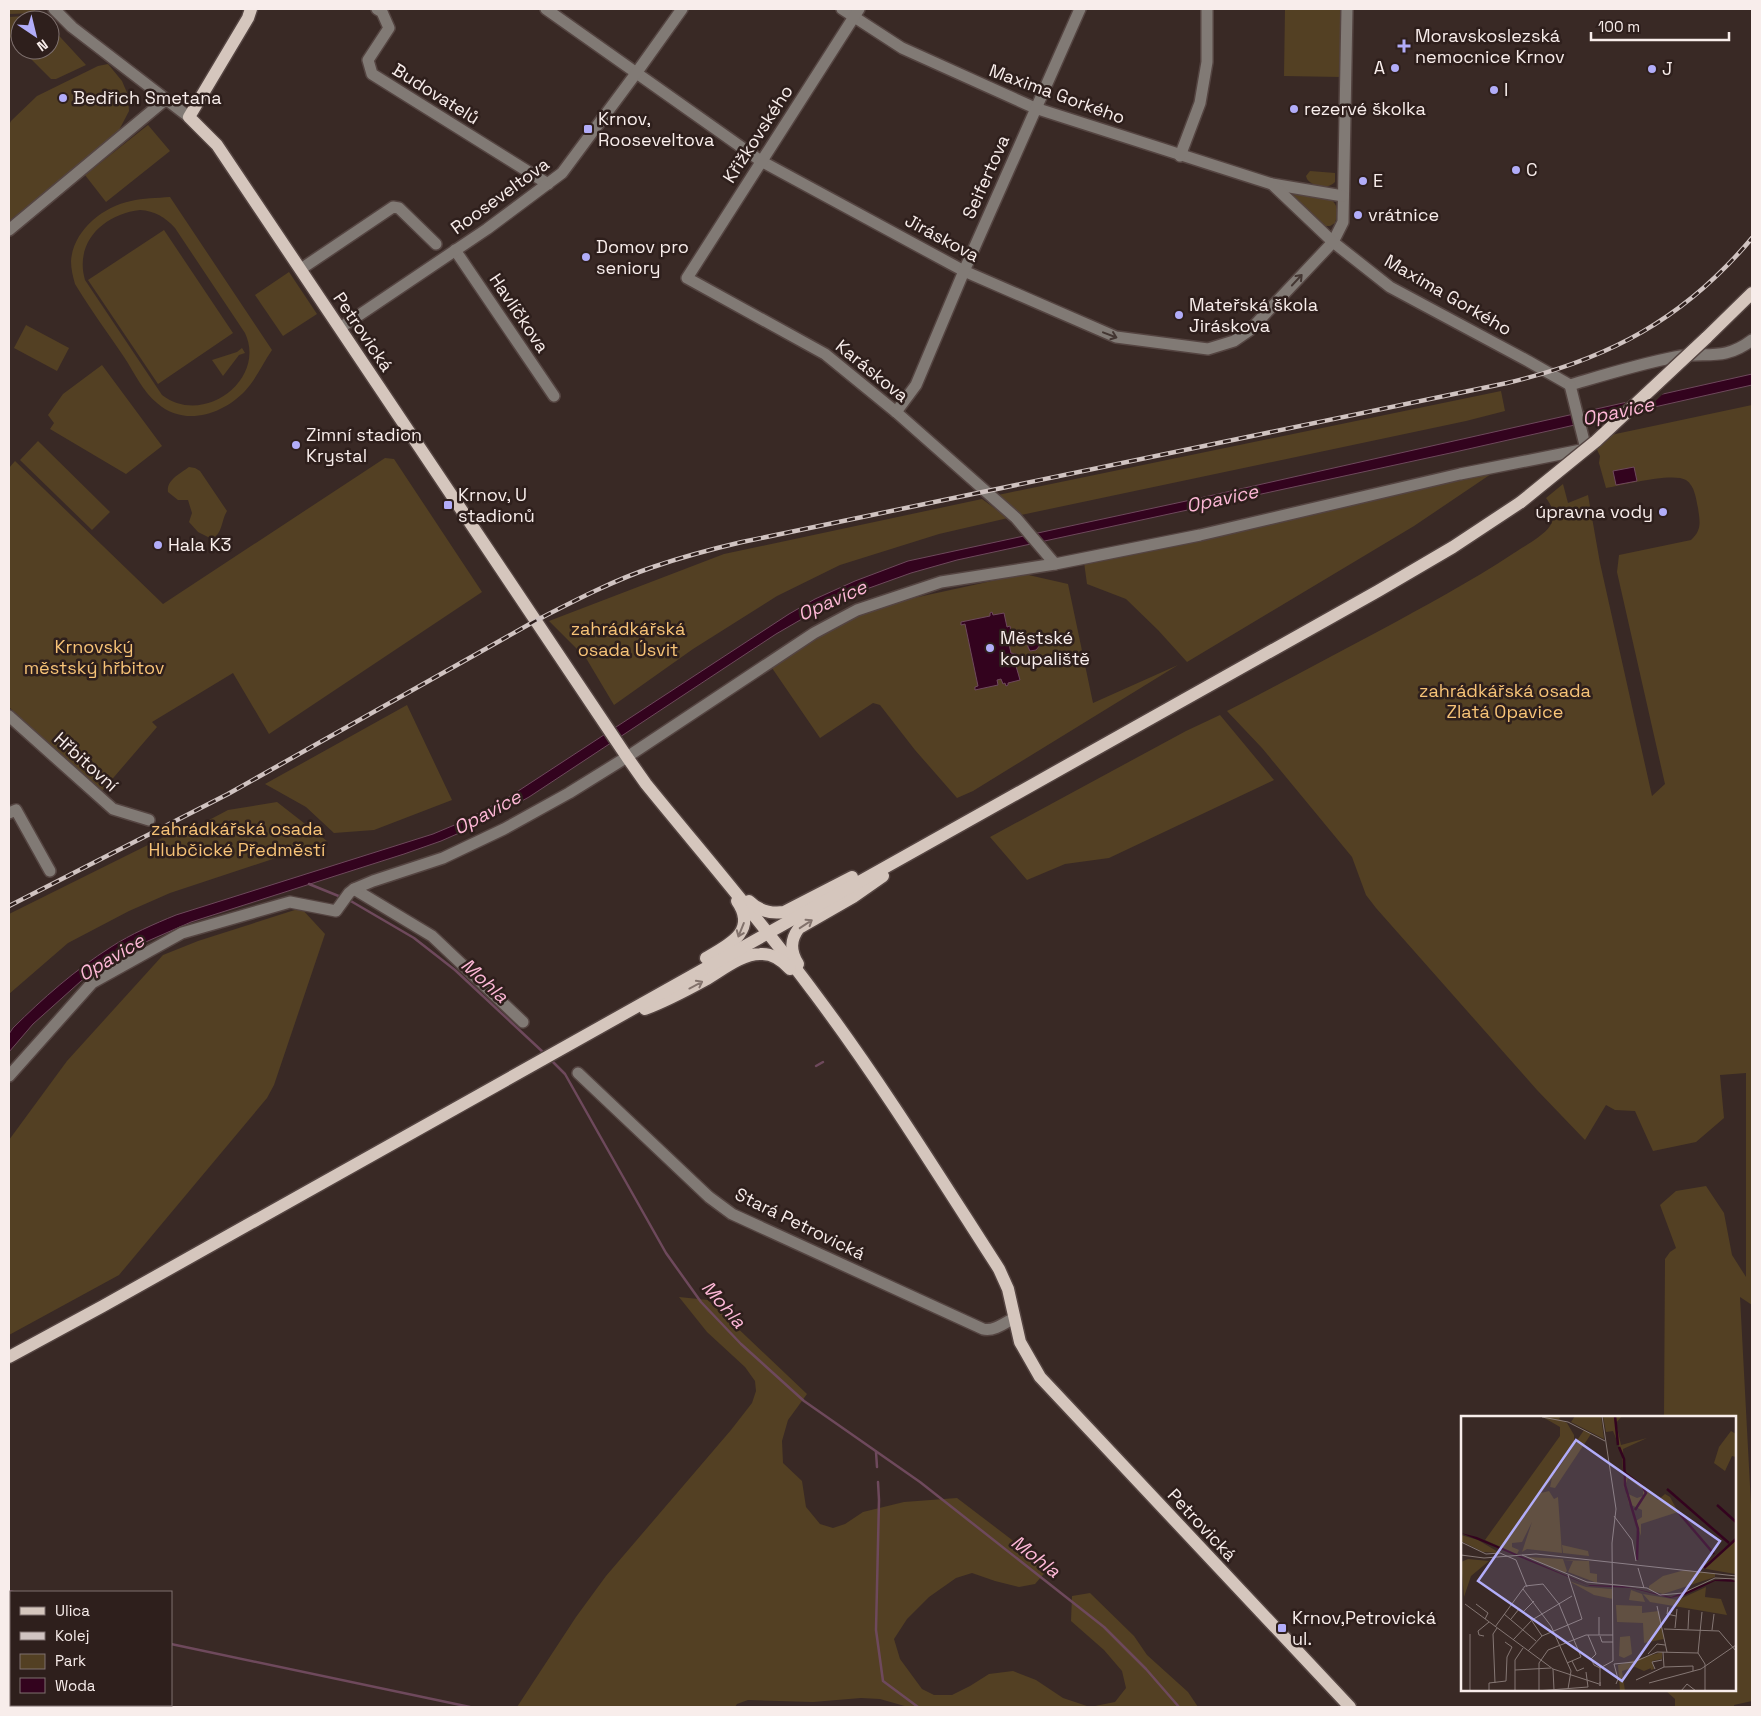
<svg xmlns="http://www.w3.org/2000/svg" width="1761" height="1716" font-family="'Space Grotesk',sans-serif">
	<rect width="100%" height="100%" fill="#392925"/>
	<g fill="#534023" fill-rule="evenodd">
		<path d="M 9,9 L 34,9 L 37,13 L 9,14 Z"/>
		<path d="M 1279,9 L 1343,9 L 1341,77 L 1284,76 L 1285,9 Z"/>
		<path d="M 40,15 L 44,20 L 20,20 L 20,48 L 9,36 L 9,17 Z"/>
		<path d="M 50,26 L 86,65 L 56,79 L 51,79 L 22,50 L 50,50 Z"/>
		<path d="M 108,64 L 122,81 L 128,95 L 129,111 L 117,134 L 9,221 L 9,125 L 11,121 L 37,96 L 98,66 Z"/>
		<path d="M 148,125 L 170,151 L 106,202 L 85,175 Z"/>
		<path d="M 1310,171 L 1335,173 L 1335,182 C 1328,190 1313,187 1307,179 L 1306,176 Z"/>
		<path d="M 1290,194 L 1330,199 C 1339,205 1338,213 1335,223 L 1330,226 L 1324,226 Z"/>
		<path d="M 170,197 L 272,350 C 263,363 256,379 245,391 C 222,415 184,427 157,403 C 143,392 134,372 124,357 C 108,333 90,309 75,284 C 73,277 71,269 71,261 C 73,231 102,207 131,201 C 143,198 157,198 170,197 ZM 140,210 C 155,211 165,217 175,228 L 245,333 C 267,380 203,427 162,395 L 85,280 C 74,242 104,214 140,210 Z"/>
		<path d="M 164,230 L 233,333 L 158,384 L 88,280 Z"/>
		<path d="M 289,272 L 317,314 L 283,336 L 255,295 Z"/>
		<path d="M 26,325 L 69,348 L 57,371 L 14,348 Z"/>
		<path d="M 242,348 L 245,353 L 239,355 L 223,376 L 212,360 L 237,352 Z"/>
		<path d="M 102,365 L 162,446 L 126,474 L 50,429 L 54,423 L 48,415 L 63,394 Z"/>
		<path d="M 1501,391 L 1505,411 L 1466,421 L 1021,515 L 998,495 Z"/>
		<path d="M 1752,405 L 1752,1305 L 1740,1297 L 1752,1524 L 1752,1701 L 1734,1705 L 1734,1707 L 1675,1707 L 1675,1699 L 1665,1690 L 1735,1690 L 1735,1417 L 1664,1417 L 1665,1259 L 1670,1252 L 1676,1248 L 1660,1205 L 1676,1191 L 1706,1186 L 1724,1213 L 1732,1255 L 1746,1277 L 1746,1073 L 1720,1075 L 1724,1118 L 1696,1142 L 1653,1151 L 1635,1111 L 1615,1110 L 1606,1105 L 1585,1140 L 1537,1090 L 1376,908 L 1366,895 L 1352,857 L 1262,748 L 1227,711 C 1278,685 1328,658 1379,631 C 1425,606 1470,582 1514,553 C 1524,546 1548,534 1552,522 C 1556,513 1551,505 1546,498 L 1563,484 L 1568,503 L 1588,495 L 1600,563 L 1652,796 L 1665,784 L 1617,572 L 1619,555 L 1691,540 C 1702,530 1700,522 1698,508 C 1696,499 1695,486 1686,480 C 1673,472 1623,485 1606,488 L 1599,463 L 1600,456 L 1592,439 Z"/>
		<path d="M 38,441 L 110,512 L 92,530 L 20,460 Z"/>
		<path d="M 385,458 L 394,459 L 482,592 L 269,734 L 233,673 L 152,722 L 157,727 L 102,791 L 9,707 L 9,468 L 15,461 L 163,604 Z"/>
		<path d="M 189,467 L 195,468 L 200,471 L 227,511 C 221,521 223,533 212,539 L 198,532 L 189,522 L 192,513 L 188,500 L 178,500 L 168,492 C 166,480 181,473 189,467 Z"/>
		<path d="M 1494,472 L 1414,526 L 1187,662 L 1158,630 L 1126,599 L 1087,584 L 1084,562 L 1252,527 Z"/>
		<path d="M 982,499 L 1008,518 L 939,534 L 840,565 L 777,596 L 693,649 L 614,705 L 586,658 L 549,621 L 724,554 Z"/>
		<path d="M 1024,574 L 1068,584 L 1093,703 L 1178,665 L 973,791 L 957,798 L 915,750 L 880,705 L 873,703 L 820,738 L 772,668 L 832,626 L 900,601 Z"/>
		<path d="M 407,705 L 452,800 L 374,830 L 334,833 L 306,807 L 265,784 Z"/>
		<path d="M 1220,715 L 1274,780 L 1109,858 L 1065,864 L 1027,880 L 990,837 L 1186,731 Z"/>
		<path d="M 277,802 L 327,841 L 170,893 L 129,911 L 68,943 L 9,994 L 9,914 L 172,833 L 192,829 L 228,810 Z"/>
		<path d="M 301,908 L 325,934 L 274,1085 L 267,1098 L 119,1275 L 9,1335 L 9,1140 L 67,1061 L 163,955 L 198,941 Z"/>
		<path d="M 679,1297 L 708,1300 L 807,1394 L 788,1420 L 782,1441 L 783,1463 L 802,1481 L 806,1507 L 820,1524 L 833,1528 L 845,1524 L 863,1512 L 904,1502 L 957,1498 L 1049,1568 L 1035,1584 L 1019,1587 L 995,1581 L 972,1573 L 956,1578 L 929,1597 L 907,1619 L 894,1639 L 900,1659 L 922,1689 L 934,1695 L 952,1695 L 970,1686 L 989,1674 L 1013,1671 L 1036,1680 L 1063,1698 L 1090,1707 L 1115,1702 L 1126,1688 L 1122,1671 L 1104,1650 L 1071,1621 L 1072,1596 L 1090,1593 L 1134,1636 L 1147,1655 L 1188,1692 L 1198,1707 L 908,1707 L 880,1699 L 861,1698 L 813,1702 L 748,1700 L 737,1704 L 735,1707 L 517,1707 L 576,1617 L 606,1576 L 731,1430 L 752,1403 L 756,1391 L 755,1381 L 745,1367 L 707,1332 Z"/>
	</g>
	<g fill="#33031e" stroke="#6e495c">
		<path d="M 1752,374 L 1752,385 L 1455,452 L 957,560 L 911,573 L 833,601 L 776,634 L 529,797 L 482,823 L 441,841 L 404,854 L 191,922 L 141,944 L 111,961 L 81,981 L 33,1024 L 9,1052 L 9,1034 L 13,1028 C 43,998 75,970 111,947 C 131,934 154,924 176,915 L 433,834 L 464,821 L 512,795 L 789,614 L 815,599 L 855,581 L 908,561 L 1200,498 Z"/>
		<path d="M 1634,467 L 1637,481 L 1616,485 L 1613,471 Z"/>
		<path d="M 992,612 L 993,615 L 1004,613 L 1007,627 L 1010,626 L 1012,637 L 1008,640 L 1011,653 L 1016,654 L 1018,665 L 1016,666 L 1020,680 L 1008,683 L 1008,685 L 1006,686 L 1005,683 L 1003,684 L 1001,679 L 997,680 L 998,685 L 975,690 L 975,687 L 978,686 L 965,624 L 961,625 L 961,622 L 990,616 L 990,613 Z"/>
		<path d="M 1033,633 C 1039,635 1041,638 1041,644 L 1036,650 L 1030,651 L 1028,647 L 1027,635 Z"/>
	</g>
	<path fill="#392925" d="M 1665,392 L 1643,413 L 1605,421 L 1628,400 Z"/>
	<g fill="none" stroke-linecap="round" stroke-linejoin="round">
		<g stroke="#6e495c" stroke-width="2.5">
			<path d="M 309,884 L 341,897"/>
			<path d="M 349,900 L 414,938 L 455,970 L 544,1053"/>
			<path d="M 550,1059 L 565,1074 L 666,1253 L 701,1302 L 741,1344 L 804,1401 L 920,1482 L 1104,1627 L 1146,1669 L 1179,1707"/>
			<path d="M 816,1066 L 823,1062"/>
			<path d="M 876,1452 L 877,1467"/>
			<path d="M 878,1482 L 879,1500 L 876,1630 L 883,1681 L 918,1707"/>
			<path d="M 9,1591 L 13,1592"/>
			<path d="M 171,1644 L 470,1707"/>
		</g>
		<g stroke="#544441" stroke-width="14">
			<g id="minor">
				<path d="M 54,9 L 72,27 L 189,117"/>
				<path d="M 377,9 L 382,12 L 389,28 L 368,60 L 372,74 L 548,184"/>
				<path d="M 546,9 L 761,161 L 964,271 L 1116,337 L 1208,349 L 1234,341 L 1250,330 L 1333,242 L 1343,222 L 1347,9"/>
				<path d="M 842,9 L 902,48 L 1035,108 L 1272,184 L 1343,196"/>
				<path d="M 859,9 L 687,278 L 825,354 L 896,412 L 1016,518 L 1055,564"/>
				<path d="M 1180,156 L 1200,103 L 1207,62 L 1207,9"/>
				<path d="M 1272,184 L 1333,242 L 1390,287 L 1528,361 L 1570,385"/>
				<path d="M 9,230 L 165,100"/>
				<path d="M 455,250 L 554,396"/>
				<path d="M 301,269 L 393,207 L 399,208 L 436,244"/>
				<path d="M 340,328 L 487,229 L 562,173 L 637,72 L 682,9"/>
				<path d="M 1570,385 C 1604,375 1639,364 1675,357 C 1706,351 1723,362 1752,340"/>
				<path d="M 896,412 L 916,385 L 964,271 L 1080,9"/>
				<path d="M 9,716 L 113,809 L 149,820"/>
				<path d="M 9,813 L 16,810 L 50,871"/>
				<path d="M 354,889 L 432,936 L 523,1022"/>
				<path d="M 578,1073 L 709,1197 L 732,1214 L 983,1329 C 993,1332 1005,1323 1014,1318"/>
				<path d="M 9,1076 L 92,983 L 182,933 L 290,902 L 336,911 L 349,893 L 354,889 L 373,881 L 443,858 L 504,829 L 569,793 L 627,757 L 814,633 L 857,610 L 941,582 L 1055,564 L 1200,535 L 1460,474 L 1586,449 L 1570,385"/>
			</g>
		</g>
		<g stroke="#544441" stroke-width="15">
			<g id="major">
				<path d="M 251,9 L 248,18 L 189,117 L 217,145 L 627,757 L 646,784 C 703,854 762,922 815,994 C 881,1082 939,1176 999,1269 L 1008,1289 L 1020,1342 L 1040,1377 L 1350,1707"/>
				<path d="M 1706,338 L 1752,293"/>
				<path d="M 749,901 C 758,910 770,914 784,912 L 852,877"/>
				<path d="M 706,958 C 729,945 758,931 737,901"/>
				<path d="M 798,964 C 790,951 790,940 799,928 L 853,897 L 883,876"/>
				<path d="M 645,1009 C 666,1001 685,991 705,980 C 721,971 741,954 760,954 C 772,953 782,960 790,969"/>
				<path d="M 9,1357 L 103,1306 L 1378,591 L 1453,547 L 1521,502"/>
			</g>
		</g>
		<use href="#minor" stroke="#817a75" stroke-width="11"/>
		<use href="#major" stroke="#d5c6bd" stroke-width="12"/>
		<g stroke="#d0c3c1" stroke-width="4.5">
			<path id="rail" d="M 9,906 L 228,794 L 535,621 C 574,601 612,581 653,567 C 682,557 712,549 742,542 L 1507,383 C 1609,359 1684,319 1752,238"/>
		</g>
		<use href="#rail" stroke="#2e1f1c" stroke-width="2.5" stroke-dasharray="8" stroke-linecap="butt"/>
		<g stroke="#544441" stroke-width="15" stroke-linecap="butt">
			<path id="major-bridge" d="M 1521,502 L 1596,441 L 1706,338"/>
		</g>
		<use href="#major-bridge" stroke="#d5c6bd" stroke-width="12"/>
	</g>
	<defs><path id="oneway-shaft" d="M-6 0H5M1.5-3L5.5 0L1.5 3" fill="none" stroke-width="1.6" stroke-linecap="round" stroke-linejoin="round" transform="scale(1.25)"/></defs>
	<g stroke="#433632">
		<use href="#oneway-shaft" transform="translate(1297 280) rotate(-47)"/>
		<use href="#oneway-shaft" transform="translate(1110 335) rotate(21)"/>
	</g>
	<g stroke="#82726c">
		<use href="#oneway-shaft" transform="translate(806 924) rotate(-33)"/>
		<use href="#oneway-shaft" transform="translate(741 930) rotate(112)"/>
		<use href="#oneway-shaft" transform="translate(696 985) rotate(-28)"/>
	</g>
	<g fill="#b2adf9" stroke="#2e1f1c" stroke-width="2">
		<path d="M1401.5 38.5h5v5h5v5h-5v5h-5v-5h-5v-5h5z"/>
		<circle cx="1395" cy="68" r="5"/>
		<circle cx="1652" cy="69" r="5"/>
		<circle cx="1494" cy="90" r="5"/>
		<circle cx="63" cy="98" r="5"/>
		<circle cx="1294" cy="109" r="5"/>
		<rect x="583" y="124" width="10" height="10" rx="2.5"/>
		<circle cx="1516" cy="170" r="5"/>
		<circle cx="1363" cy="181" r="5"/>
		<circle cx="1358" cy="215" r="5"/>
		<circle cx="586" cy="257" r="5"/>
		<circle cx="1179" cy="315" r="5"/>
		<circle cx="296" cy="445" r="5"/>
		<rect x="443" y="500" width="10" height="10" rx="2.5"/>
		<circle cx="1663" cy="512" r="5"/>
		<circle cx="158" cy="545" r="5"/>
		<circle cx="990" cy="648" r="5"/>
		<rect x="1277" y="1623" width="10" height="10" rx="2.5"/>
	</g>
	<g text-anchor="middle" stroke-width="5" stroke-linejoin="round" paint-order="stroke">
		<g font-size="18" fill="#f8edeb" stroke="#2e1f1c" text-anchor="start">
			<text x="1415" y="42">Moravskoslezská<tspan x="1415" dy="21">nemocnice Krnov</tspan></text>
			<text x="1385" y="74" text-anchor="end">A</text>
			<text x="1662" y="75">J</text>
			<text x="1504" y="96">I</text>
			<text x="73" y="104">Bedřich Smetana</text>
			<text x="1304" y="115">rezervé školka</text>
			<text x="598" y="125">Krnov,<tspan x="598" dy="21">Rooseveltova</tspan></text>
			<text x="1526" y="176">C</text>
			<text x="1373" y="187">E</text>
			<text x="1368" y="221">vrátnice</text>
			<text x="596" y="253">Domov pro<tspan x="596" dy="21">seniory</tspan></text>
			<text x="1189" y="311">Mateřská škola<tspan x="1189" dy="21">Jiráskova</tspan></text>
			<text x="306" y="441">Zimní stadion<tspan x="306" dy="21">Krystal</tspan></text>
			<text x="458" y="501">Krnov, U<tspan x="458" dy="21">stadionů</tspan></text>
			<text x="1653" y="518" text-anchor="end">úpravna vody</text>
			<text x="168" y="551">Hala K3</text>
			<text x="1000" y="644">Městské<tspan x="1000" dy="21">koupaliště</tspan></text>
			<text x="1292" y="1624">Krnov,Petrovická<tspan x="1292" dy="21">ul.</tspan></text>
		</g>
		<g font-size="18" fill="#f8edeb" stroke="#2e1f1c">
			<text transform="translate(436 94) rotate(32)" y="6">Budovatelů</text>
			<text transform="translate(1057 94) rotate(20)" y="6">Maxima Gorkého</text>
			<text transform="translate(758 134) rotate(-57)" y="6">Křižkovského</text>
			<text transform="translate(986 177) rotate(-66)" y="6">Seifertova</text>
			<text transform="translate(500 196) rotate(-36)" y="6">Rooseveltova</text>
			<text transform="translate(942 238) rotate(28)" y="6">Jiráskova</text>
			<text transform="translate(1448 295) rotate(30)" y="6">Maxima Gorkého</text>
			<text transform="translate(519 313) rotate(56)" y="6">Havlíčkova</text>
			<text transform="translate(363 332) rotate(56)" y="6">Petrovická</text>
			<text transform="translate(872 371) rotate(39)" y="6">Karáskova</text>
			<text transform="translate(86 762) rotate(42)" y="6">Hřbitovní</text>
			<text transform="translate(800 1224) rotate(26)" y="6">Stará Petrovická</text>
			<text transform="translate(1202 1525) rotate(47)" y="6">Petrovická</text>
		</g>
		<g font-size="18" fill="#f7c377" stroke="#2e1f1c">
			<text x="628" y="635">zahrádkářská<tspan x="628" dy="21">osada Úsvit</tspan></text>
			<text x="94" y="653">Krnovský<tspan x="94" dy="21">městský hřbitov</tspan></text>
			<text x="1505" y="697">zahrádkářská osada<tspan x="1505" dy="21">Zlatá Opavice</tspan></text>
			<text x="237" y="835">zahrádkářská osada<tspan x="237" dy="21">Hlubčické Předměstí</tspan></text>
		</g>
		<g font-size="19" font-style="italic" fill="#feb8d7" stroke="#2e1f1c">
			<text transform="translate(1618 411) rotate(-12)" y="7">Opavice</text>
			<text transform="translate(1222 498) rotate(-12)" y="7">Opavice</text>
			<text transform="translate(832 600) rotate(-24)" y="7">Opavice</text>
			<text transform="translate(487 812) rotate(-28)" y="7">Opavice</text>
			<text transform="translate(111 957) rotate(-31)" y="7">Opavice</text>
			<text transform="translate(485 980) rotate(42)" y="7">Mohla</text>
			<text transform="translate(724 1304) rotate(49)" y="7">Mohla</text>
			<text transform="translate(1036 1556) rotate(38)" y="7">Mohla</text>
		</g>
	</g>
	<g transform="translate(1461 1416)">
		<rect width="275" height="275" fill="#392925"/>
		<path d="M 80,0 L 100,0 L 98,3 L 106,7 L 113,19 L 113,26 L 93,59 L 123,14 L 130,18 L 94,72 L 89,71 L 91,62 L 80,77 L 88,75 L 93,83 L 97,81 L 101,137 L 66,133 L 61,136 L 71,106 L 61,126 L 51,127 L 51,131 L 58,134 L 56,138 L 24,124 L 99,20 L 99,11 ZM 114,0 L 140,0 L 143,23 L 110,6 ZM 142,0 L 161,0 L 155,7 L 160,29 L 186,22 L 162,33 L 163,56 L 197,84 L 204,78 L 209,81 L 217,96 L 180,108 L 180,120 L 175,105 L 181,101 L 181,94 L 168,88 L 165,77 L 176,82 L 182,80 L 182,74 L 167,62 L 163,73 L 161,37 L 152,15 L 145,16 ZM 270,15 L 275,18 L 275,41 L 271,40 L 264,55 L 253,47 L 258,31 ZM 0,119 L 17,124 L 39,137 L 22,136 L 0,125 ZM 275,124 L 274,158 L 240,152 L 263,132 ZM 101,129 L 127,135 L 128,140 L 102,137 ZM 66,141 L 102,143 L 106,155 L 104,157 ZM 7,143 L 28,145 L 10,160 L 3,181 L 0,146 ZM 103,144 L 128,145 L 129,157 L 136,158 L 136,167 L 107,156 L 112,145 ZM 224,154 L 254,158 L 254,161 L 202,178 L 188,174 L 188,170 L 202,160 ZM 108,165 L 125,171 L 151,173 L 152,183 L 133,179 ZM 245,171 L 244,181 L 260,183 L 266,199 L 189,186 L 182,178 L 217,184 ZM 170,174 L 181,178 L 184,186 L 168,184 ZM 155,189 L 181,190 L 181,197 L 198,195 L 203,223 L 183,227 L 182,207 L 156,206 ZM 169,220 L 171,238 L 163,242 L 158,240 L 159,221 ZM 201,236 L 201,243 L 191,245 L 193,253 L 190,254 L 189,248 L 190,252 L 183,255 L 174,251 L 161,255 L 164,275 L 159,275 L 157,249 Z" fill="#534023"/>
		<path d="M 0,117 L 16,121 L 127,169 L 163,170 L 210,181 L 254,164 L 270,163 L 275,166 L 254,165 L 224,179 L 209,182 L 170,172 L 129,170 Z" fill="#33031e"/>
		<path fill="none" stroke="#33031e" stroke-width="2.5" d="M 154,0 L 157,29M 158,31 L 163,43 L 164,69 L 177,113 L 176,144M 164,57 L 181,70 L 185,77 L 174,94M 206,73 L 268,127M 256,89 L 275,106M 218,97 L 253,138M 243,152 L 275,123"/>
		<path fill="none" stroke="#857774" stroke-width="1" d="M 81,1 L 107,6 L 144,25M 153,100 L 171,124 L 175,145M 0,126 L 25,138 L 39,137 L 55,144M 0,139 L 23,142 L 75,138 L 275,160M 61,139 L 126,166 L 186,172 L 199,179 L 222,177 L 254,162 L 275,163M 55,144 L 66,171M 177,152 L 183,172M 62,173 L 90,210 L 110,255 L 107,273M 4,188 L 92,253 L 138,268M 15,188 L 27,197 L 24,203M 196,190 L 206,236M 207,191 L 206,198 L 215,200M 62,196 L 73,185M 43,198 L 75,225M 50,203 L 58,193 L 69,202 L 81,220M 34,211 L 64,170 L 82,168 L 98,188 L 120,241 L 106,247M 214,212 L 216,193M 203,213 L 258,215 L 275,235M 227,213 L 228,194M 251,214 L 253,198M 9,218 L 9,275M 127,219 L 135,238 L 130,243 L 133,249 L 139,252M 138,219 L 138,201M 23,220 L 18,219 L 17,215 L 28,206M 139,220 L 141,226 L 152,226M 52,224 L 71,204 L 111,180M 67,235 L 81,220 L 121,203 L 107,159M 202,236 L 203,251M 237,237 L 241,196M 187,238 L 196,228 L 204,229M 111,245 L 116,255 L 123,252M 153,248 L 173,246 L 196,236 L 237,237 L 244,248 L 244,275M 153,248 L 157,263 L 155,268M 92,253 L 93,274M 194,253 L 191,246 L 201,244M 54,254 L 90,252M 175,264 L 203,251 L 232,250 L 232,255M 139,266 L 139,270 L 139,252 L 152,245 L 151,127 L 155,93 L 141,0M 34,267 L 32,218 L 36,212M 188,267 L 240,253 L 275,229M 28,275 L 28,267 L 45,265 L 46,241 L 51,231 L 44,226M 54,275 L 54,244 L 62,232M 75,275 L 127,271 L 125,256M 78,275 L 78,247 L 87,234 L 125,219 L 152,219M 220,275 L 226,268 L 235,275"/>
		<path fill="#b2adf9" fill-opacity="0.15" stroke="#b2adf9" stroke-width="2.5" d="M 115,24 L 259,125 L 161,265 L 17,165 Z"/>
		<rect width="275" height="275" fill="none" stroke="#f8edeb" stroke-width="2.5"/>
	</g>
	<rect width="1761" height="1716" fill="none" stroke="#f8edeb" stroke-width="20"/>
	<rect x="10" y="1591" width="162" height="115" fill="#2e1f1c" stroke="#7f716f"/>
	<rect x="20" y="1607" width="25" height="8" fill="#d5c6bd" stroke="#7f716f"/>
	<text x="55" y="1616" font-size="15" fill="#f8edeb">Ulica</text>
	<rect x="20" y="1632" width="25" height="8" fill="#d0c3c1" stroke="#7f716f"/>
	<text x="55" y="1641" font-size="15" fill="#f8edeb">Kolej</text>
	<rect x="20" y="1654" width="25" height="15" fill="#534023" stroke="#7f716f"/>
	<text x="55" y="1666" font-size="15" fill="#f8edeb">Park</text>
	<rect x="20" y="1678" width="25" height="15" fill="#33031e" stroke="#7f716f"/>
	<text x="55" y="1691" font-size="15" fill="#f8edeb">Woda</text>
	<g transform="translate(35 35) rotate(145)"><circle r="24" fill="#2e1f1c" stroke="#7f716f"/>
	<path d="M0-4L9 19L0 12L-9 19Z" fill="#b2adf9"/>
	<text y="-8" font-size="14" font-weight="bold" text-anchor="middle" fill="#f8edeb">N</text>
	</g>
	<path d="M1591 32v8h138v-8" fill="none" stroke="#f8edeb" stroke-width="2.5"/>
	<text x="1598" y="32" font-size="15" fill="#f8edeb" stroke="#2e1f1c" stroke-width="4" paint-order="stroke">100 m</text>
</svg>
